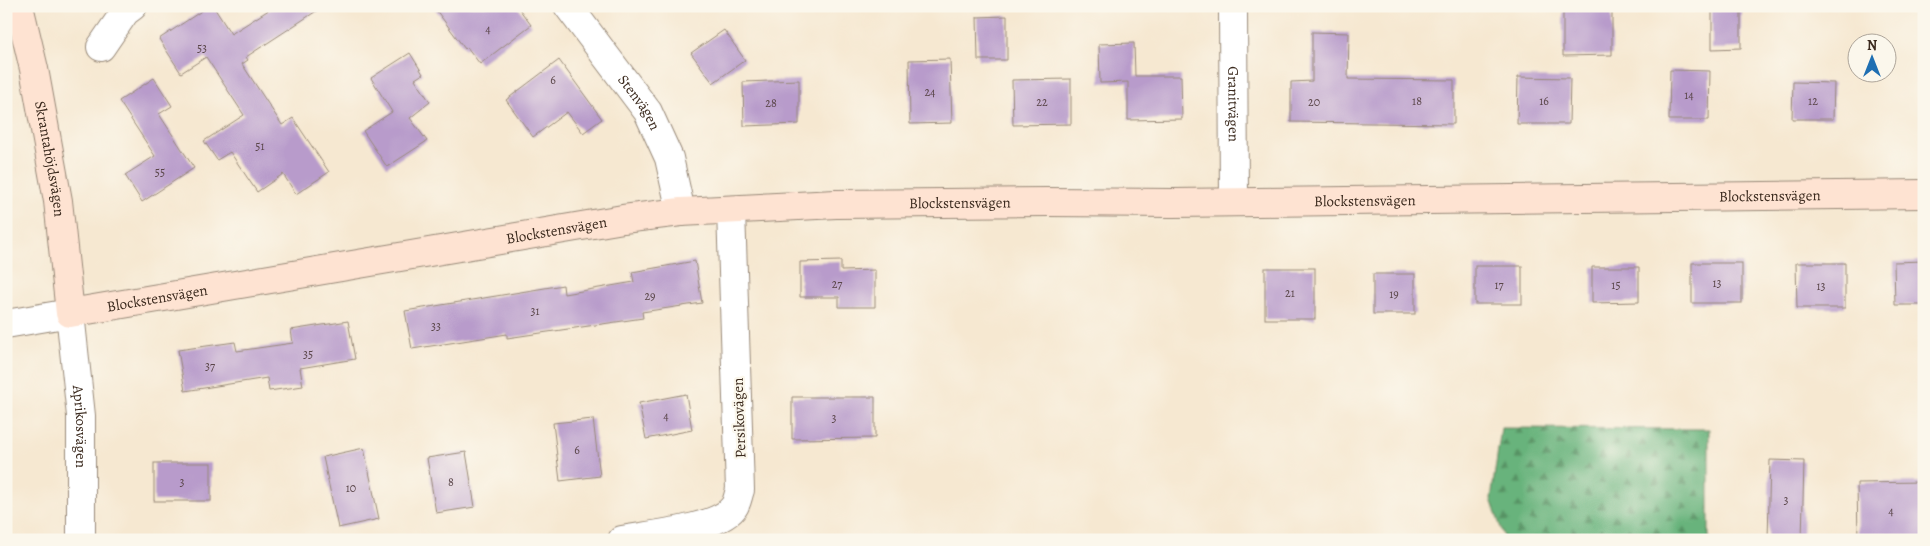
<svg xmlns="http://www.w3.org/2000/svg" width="1930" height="546" font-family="Alegreya,serif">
	<defs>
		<pattern id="forest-firs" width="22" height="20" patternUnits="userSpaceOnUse" patternTransform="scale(1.25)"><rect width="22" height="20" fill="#68b37b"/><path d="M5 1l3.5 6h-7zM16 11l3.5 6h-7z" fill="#579264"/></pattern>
	</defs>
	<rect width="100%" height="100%" fill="#fbf7ec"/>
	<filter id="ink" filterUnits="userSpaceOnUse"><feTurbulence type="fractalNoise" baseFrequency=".02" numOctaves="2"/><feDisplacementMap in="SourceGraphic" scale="10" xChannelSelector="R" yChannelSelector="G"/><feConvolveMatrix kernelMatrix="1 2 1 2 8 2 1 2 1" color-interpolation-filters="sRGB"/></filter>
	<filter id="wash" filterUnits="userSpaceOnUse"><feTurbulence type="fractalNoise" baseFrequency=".0096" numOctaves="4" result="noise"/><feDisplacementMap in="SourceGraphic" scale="20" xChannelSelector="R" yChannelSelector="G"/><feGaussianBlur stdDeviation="1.12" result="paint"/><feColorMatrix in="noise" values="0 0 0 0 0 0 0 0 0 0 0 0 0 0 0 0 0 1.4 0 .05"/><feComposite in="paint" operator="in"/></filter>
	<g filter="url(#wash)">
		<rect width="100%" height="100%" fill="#f6e8d1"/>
		<path fill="url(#forest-firs)" stroke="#526e4c" d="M 1501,428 L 1709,429 L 1709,540 L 1505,540 L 1491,499 Z"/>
		<g id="blocks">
			<g fill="#b89bcb">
				<path d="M 209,6 L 213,6 L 231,34 L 275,6 L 324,6 L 246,57 L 248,60 L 242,64 L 282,125 L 293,118 L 329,172 L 296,194 L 283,174 L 257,192 L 230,152 L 217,160 L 204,141 L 244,115 L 206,57 L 181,73 L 159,39 Z"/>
				<path d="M 433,6 L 517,6 L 531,25 L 480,64 L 467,47 L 465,49 Z"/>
				<path d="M 1563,6 L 1612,6 L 1612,55 L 1563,56 Z"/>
				<path d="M 1712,10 L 1741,10 L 1741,48 L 1712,49 Z"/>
				<path d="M 1007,16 L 1007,60 L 978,60 L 977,17 Z"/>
				<path d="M 724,30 L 745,60 L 713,83 L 691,53 Z"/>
				<path d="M 1312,32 L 1349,33 L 1348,79 L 1454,80 L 1454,124 L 1291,122 L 1291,82 L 1312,81 Z"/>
				<path d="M 1134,43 L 1135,76 L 1181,76 L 1182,119 L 1128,120 L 1128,82 L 1100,83 L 1099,44 Z"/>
				<path d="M 410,53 L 423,74 L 415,79 L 430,102 L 410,118 L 427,141 L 387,167 L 363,131 L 392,112 L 371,78 Z"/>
				<path d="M 950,59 L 952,123 L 910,124 L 909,60 Z"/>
				<path d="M 559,60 L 602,119 L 583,133 L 567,112 L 533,137 L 506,100 Z"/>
				<path d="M 1670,70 L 1710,71 L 1709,120 L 1669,120 Z"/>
				<path d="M 1518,77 L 1570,78 L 1569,124 L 1517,124 Z"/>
				<path d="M 154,78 L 172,106 L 159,114 L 194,168 L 142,202 L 125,175 L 155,156 L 119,101 Z"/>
				<path d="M 1071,79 L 1071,124 L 1013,125 L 1012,80 Z"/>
				<path d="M 799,80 L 799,124 L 744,126 L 743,82 Z"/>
				<path d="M 1793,82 L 1834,83 L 1833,119 L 1792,119 Z"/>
				<path d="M 695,261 L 702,303 L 642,312 L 643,318 L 507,338 L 507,334 L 412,349 L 405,311 L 563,285 L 564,294 L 634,282 L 632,272 Z"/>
				<path d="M 841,261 L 841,271 L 875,270 L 875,307 L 839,307 L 839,297 L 800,297 L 800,262 Z"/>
				<path d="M 1924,261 L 1924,305 L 1895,305 L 1894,262 Z"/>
				<rect x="1692" y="263" width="50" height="40"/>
				<path d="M 1796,263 L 1845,263 L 1845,308 L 1797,308 Z"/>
				<rect x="1475" y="266" width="47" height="38"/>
				<path d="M 1592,267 L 1639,267 L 1639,302 L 1592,303 Z"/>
				<rect x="1265" y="268" width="50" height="51"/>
				<rect x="1373" y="274" width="42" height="40"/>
				<path d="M 348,321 L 355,359 L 300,368 L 303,386 L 269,391 L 267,378 L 185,391 L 178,350 L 235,342 L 237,351 L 293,343 L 291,330 Z"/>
				<path d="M 686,394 L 692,430 L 646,439 L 639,403 Z"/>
				<path d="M 792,397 L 875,397 L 875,438 L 792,439 Z"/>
				<path d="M 593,419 L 600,476 L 560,481 L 553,423 Z"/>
				<path d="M 364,448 L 379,519 L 338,528 L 323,457 Z"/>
				<path d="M 466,452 L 475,507 L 436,513 L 427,458 Z"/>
				<path d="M 1770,460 L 1804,461 L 1802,540 L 1768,540 Z"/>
				<rect x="154" y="463" width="57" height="38"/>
				<path d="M 1924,482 L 1924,540 L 1858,540 L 1857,483 Z"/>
			</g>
		</g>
	</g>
	<g filter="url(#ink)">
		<use href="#blocks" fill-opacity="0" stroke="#988978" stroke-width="1"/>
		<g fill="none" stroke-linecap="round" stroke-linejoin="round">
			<g stroke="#988978" stroke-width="30">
				<g id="street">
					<path id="s1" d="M 568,6 L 648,112 L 669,158 L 681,212"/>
					<path id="s2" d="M 1233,6 L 1234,202"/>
					<path d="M 101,47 L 125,12 L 133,6"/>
					<path id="s3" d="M 6,324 L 70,313 L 81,416 L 81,540"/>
					<path d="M 622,540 C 649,535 717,529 733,508 C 737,504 738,495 740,490 L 731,210"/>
				</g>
			</g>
			<g stroke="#988978" stroke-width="30">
				<g id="secondary">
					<path id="s4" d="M 19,6 L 34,69 L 58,201 L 70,313 L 623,219 L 681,212 L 836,204 L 1048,202 L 1173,203 L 1924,194"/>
				</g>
			</g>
			<use href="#street" stroke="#fff" stroke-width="28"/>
			<use href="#secondary" stroke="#fee3d2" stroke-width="28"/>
		</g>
	</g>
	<g text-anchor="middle" stroke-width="4.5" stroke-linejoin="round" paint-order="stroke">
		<g font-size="12" fill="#5a4649">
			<text x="488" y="33">4</text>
			<text x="202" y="52">53</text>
			<text x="553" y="84">6</text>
			<text x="930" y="96">24</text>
			<text x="1689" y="99">14</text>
			<text x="1417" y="105">18</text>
			<text x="1544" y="105">16</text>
			<text x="1813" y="105">12</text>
			<text x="1042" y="106">22</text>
			<text x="1314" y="106">20</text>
			<text x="771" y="107">28</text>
			<text x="260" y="150">51</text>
			<text x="160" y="176">55</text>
			<text x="1717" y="287">13</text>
			<text x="837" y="288">27</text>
			<text x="1499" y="289">17</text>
			<text x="1616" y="289">15</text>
			<text x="1821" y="290">13</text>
			<text x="1290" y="297">21</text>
			<text x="1394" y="298">19</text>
			<text x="650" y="300">29</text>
			<text x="535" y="315">31</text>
			<text x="436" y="330">33</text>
			<text x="308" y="358">35</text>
			<text x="210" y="370">37</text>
			<text x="666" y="420">4</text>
			<text x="834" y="422">3</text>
			<text x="577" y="454">6</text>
			<text x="182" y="486">3</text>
			<text x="451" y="486">8</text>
			<text x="351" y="492">10</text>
			<text x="1786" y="504">3</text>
			<text x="1891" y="515">4</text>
		</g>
		<g font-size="15" fill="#3b2a1e" stroke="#fbf7ec">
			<text dy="5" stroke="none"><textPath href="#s1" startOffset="120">Stenvägen</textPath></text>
			<text dy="5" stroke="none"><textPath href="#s2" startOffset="98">Granitvägen</textPath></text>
			<text dy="5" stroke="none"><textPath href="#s4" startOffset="156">Skrantahöjdsvägen</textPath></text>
			<text dy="5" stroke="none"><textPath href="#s4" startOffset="2020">Blockstensvägen</textPath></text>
			<text dy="5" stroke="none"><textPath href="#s4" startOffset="1615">Blockstensvägen</textPath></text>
			<text dy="5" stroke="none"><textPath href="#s4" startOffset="1210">Blockstensvägen</textPath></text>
			<text dy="5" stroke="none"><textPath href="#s4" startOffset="805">Blockstensvägen</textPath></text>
			<text dy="5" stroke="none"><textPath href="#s4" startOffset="400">Blockstensvägen</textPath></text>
			<text transform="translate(739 418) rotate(-92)" y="5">Persikovägen</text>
			<text dy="5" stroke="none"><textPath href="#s3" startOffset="179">Aprikosvägen</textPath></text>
		</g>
	</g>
	<rect width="1930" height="546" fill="none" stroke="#fbf7ec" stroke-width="25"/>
	<g transform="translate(1872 58)"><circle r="24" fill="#fbf7ec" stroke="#aea59a"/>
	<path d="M0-4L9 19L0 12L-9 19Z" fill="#1f6fb2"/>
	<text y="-8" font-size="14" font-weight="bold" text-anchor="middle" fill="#3b2a1e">N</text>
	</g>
</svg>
